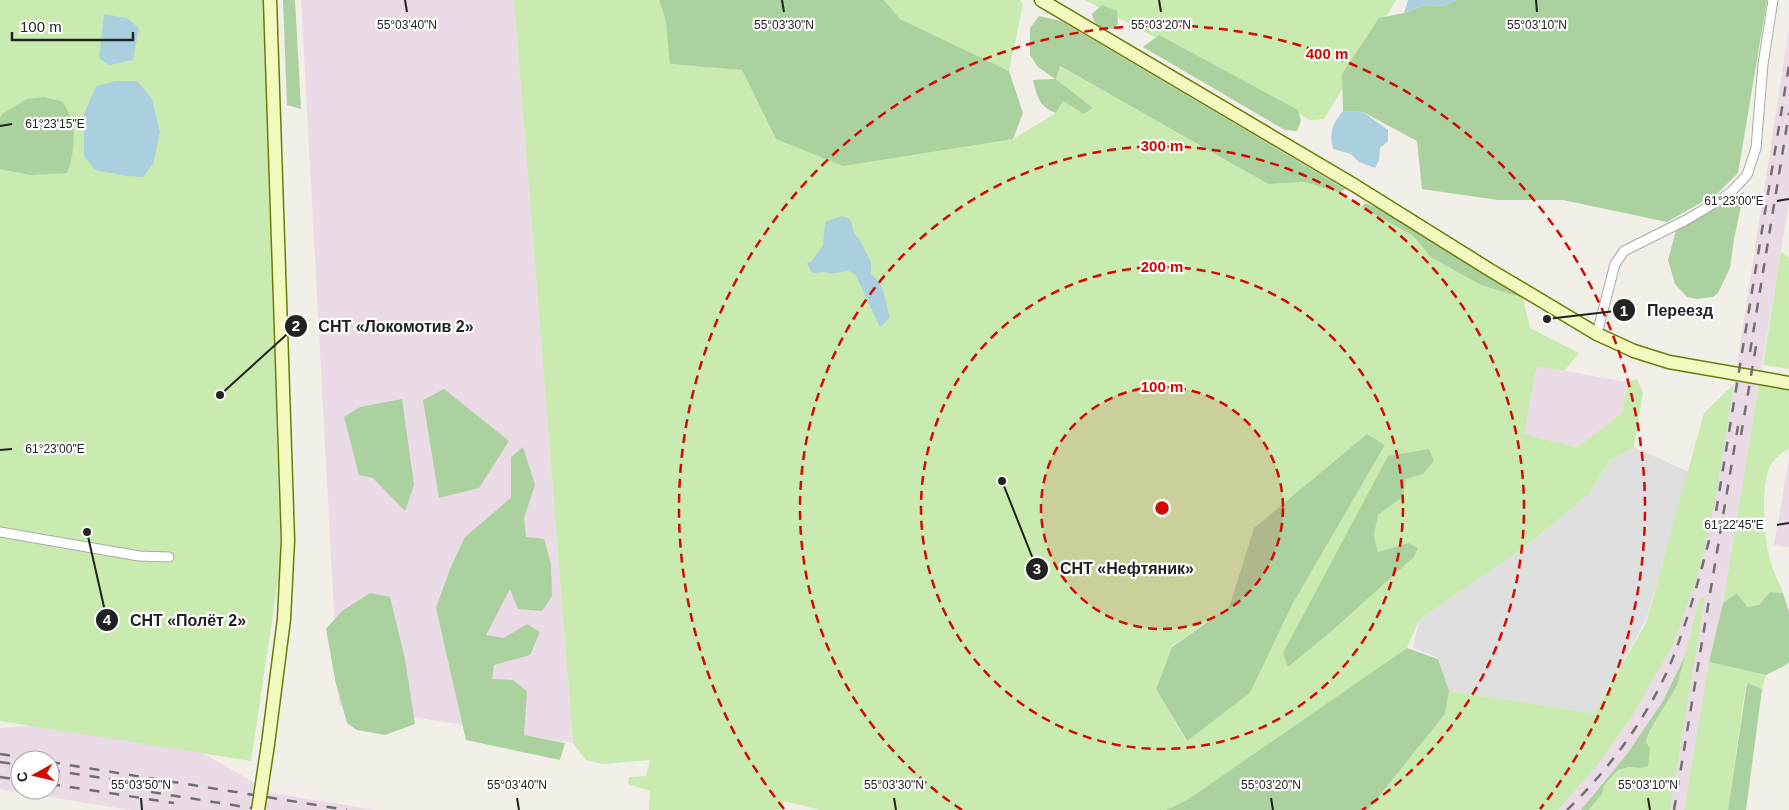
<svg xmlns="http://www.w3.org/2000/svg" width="1789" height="810" font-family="Helvetica,sans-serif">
	<rect width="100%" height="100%" fill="#f2efe9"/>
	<path fill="#e0dfdf" d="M 1634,447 L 1689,472 L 1646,620 L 1594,713 L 1449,691 L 1437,657 L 1413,648 L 1419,620 L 1526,546 L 1589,494 L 1609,461 Z"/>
	<g fill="#ebdbe7" fill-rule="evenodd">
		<path d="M 301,0 L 514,0 L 573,743 L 339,705 Z"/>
		<path d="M 1789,28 L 1789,202 L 1723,603 L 1709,662 L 1684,810 L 1670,810 L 1700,597 L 1685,656 L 1663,701 L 1627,754 L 1581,810 L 1558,810 L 1596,767 L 1629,721 L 1692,589 L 1712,517 L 1734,384 Z"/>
		<path d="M 1537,366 L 1628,382 L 1622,413 L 1577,447 L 1524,434 Z"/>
		<path d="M 1789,458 L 1789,547 L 1774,545 Z"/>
		<path d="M 141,717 L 272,793 L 375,810 L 130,810 L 0,789 L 0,728 ZM 20,760 L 50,760 L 50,790 L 20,790 Z"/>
	</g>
	<g fill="#caebb0" fill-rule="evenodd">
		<path d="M 0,0 L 263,0 L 281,561 L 251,761 L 0,721 Z"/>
		<path d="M 514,0 L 659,0 L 666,22 L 671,64 L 742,70 L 776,139 L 1013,139 L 1056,113 L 1063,101 L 1085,114 L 1093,108 L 1056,79 L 1059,66 L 1268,184 L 1305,182 L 1340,193 L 1412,235 L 1432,258 L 1481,285 L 1523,298 L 1530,328 L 1579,353 L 1564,371 L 1537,366 L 1524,434 L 1577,447 L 1622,413 L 1628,382 L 1637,379 L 1643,393 L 1634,447 L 1609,461 L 1589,494 L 1526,546 L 1419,620 L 1407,648 L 1187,800 L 1166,810 L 820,810 L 784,801 L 781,810 L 649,810 L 650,791 L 628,784 L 629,777 L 646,776 L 650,760 L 603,764 L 586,760 L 573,743 ZM 1367,434 L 1385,445 L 1292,605 L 1250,693 L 1186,741 L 1156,689 L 1172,646 L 1229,607 L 1254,528 ZM 1388,456 L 1423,474 L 1406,479 L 1403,497 L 1378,515 L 1374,536 L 1378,552 L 1409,543 L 1418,548 L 1414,557 L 1334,629 L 1288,667 Z"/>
		<path d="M 884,0 L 1020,0 L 1023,4 L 1009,71 L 900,19 Z"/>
		<path d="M 1085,0 L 1396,0 L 1324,119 L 1310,120 Z"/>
		<path d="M 1781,251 L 1789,258 L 1789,369 L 1763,365 Z"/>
		<path d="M 1734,384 L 1715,502 L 1700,569 L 1673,645 L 1629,721 L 1596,767 L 1558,810 L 1368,810 L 1445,714 L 1449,691 L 1594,713 L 1646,623 L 1704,413 Z"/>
		<path d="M 1759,384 L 1789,389 L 1789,449 C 1783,451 1775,458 1771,464 C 1760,482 1764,540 1770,560 C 1773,571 1779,582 1783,593 L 1770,592 L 1759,605 L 1747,607 L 1723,603 Z"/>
		<path d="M 1700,597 L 1705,598 L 1670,810 L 1589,810 L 1602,794 L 1604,785 L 1618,770 L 1629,767 L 1640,768 L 1650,730 L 1677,686 Z"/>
		<path d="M 1709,662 L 1766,675 L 1762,689 L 1746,683 L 1728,810 L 1684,810 Z"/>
	</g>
	<g fill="#aad19e">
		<path d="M 283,0 L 295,0 L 301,109 L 287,105 Z"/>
		<path d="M 659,0 L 884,0 L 900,19 L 1009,71 L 1023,113 L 1013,139 L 843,166 L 776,139 L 742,70 L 670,64 L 666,22 Z"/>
		<path d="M 1457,0 L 1767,0 L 1738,173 L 1718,193 L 1667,222 L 1563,200 L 1498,200 L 1422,189 L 1417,141 L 1363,112 L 1343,111 L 1342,74 L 1379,18 L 1404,13 L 1425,5 L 1442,6 Z"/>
		<path d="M 1102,5 L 1117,11 L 1118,24 L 1113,29 L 1101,29 L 1094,21 L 1092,14 Z"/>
		<path d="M 1039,16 L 1061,21 L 1345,189 L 1340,193 L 1305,182 L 1268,184 L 1060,66 L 1056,79 L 1093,108 L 1084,114 L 1063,101 L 1056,113 C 1039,107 1037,96 1033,80 L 1055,79 L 1038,67 L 1030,55 L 1030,28 Z"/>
		<path d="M 1159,35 L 1298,110 L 1301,121 L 1297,131 L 1285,130 L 1143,47 Z"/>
		<path d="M 44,97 L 63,102 C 66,108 70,114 72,120 C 76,137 73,158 67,173 L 30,175 L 0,169 L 0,118 L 2,114 L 27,99 Z"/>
		<path d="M 1744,192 L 1734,239 L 1730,268 L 1718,293 L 1713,297 L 1697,299 L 1687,297 L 1675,284 L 1668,260 L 1677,227 Z"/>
		<path d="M 1365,203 L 1375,207 L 1430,238 L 1523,298 L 1481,285 L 1432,258 L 1412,235 L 1362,207 Z"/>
		<path d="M 444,389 L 509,441 L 479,488 L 439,498 L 423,400 Z"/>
		<path d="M 402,399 L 414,485 L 405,511 L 373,478 L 359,475 L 344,417 L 360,407 Z"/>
		<path d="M 1367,434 L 1385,445 L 1292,605 L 1250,693 L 1187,741 L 1156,689 L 1172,647 L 1229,607 L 1254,528 Z"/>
		<path d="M 523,447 L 535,485 L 524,518 L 526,537 L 544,539 L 551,564 L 552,596 L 542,611 L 518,609 L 510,589 L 486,635 L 504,638 L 527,624 L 540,632 L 530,655 L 494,665 L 492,679 L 513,680 L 527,691 L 524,735 L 565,743 L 560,760 L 466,740 L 436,608 L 450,569 L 465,537 L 511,498 L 511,457 Z"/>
		<path d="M 1429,449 L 1434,461 L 1423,474 L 1406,479 L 1403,497 L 1378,515 L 1374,536 L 1378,552 L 1409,543 L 1418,548 L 1414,557 L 1334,629 L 1288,667 L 1283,653 L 1388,456 Z"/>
		<path d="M 1770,592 L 1783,593 L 1789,612 L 1789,662 L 1784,666 L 1766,675 L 1709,662 L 1723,603 L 1737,593 L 1747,607 L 1759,605 Z"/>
		<path d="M 370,593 L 390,597 L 405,659 L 415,724 L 385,735 L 357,730 L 347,723 L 336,684 L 326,629 L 342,611 Z"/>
		<path d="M 1407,648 L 1438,659 L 1449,691 L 1445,714 L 1368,810 L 1166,810 L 1187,800 Z"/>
		<path d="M 1685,656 L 1677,686 L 1650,730 L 1646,742 L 1650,749 L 1648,766 L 1640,768 L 1629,767 L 1618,770 L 1604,785 L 1602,794 L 1589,810 L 1581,810 L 1627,754 L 1663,701 Z"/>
		<path d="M 1747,683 L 1762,689 L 1746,810 L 1728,810 Z"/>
	</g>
	<g fill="#aad0df">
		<path d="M 1408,0 L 1457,0 L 1442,6 L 1425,5 L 1404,13 Z"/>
		<path d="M 104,14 L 127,18 L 139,28 L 133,60 L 109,65 L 99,58 Z"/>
		<path d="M 116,81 L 137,81 L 152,99 L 160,132 L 153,164 L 143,177 L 127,176 L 95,170 L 84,156 L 84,114 L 96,86 Z"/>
		<path d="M 1343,111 L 1363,112 L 1388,130 L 1388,141 L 1380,148 L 1379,160 L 1375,168 L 1359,162 L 1351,154 L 1333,149 C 1329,133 1332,124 1343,111 Z"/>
		<path d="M 842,216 L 848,218 L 851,221 L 854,233 L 859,239 L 871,262 L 871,274 L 879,282 L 883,290 L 890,318 L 880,327 L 855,274 L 848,271 L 830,274 L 825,272 L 813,273 L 810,270 L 807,263 L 812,261 L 823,245 L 825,222 Z"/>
	</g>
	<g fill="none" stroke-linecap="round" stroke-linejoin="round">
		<g stroke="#a9a9a9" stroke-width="11">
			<g id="street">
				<path d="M 1597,334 L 1615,264 L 1624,251 L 1686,220 L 1718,201 L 1731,192 L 1747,175 L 1756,148 L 1763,64 L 1773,0"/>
				<path d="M 0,532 L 139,556 L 169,557"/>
			</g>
		</g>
		<g stroke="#6a7c05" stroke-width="15">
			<g id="secondary">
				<path d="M 1041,0 L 1354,185 L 1490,270 L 1597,334 L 1634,351 L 1669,362 L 1789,383"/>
				<path d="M 268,744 L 284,619 L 288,540 L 270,0"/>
			</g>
		</g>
		<use href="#street" stroke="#fff" stroke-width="9"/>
		<use href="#secondary" stroke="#f4fabf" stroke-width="12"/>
		<g stroke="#707070" stroke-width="2.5" stroke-dasharray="10 10" stroke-linecap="butt">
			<path d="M 1750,352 L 1789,113"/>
			<path d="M 1741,435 L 1756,346"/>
			<path d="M 0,754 L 38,760"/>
			<path d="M 0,762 L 20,765"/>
			<path d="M 50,762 L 347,810"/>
			<path d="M 50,770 L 162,787"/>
			<path d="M 0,777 L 20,780"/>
			<path d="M 50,784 L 174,803"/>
			<path d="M 151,792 L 264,810"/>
			<path d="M 1567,810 C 1612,767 1656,706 1677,647 C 1693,603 1705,558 1716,512 L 1789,65"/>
			<path d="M 1674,810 L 1738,426"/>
		</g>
		<g stroke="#6a7c05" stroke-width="15" stroke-linecap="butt">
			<path id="secondary-bridge" d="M 258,810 L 268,744"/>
		</g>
		<use href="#secondary-bridge" stroke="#f4fabf" stroke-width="12"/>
	</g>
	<path fill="none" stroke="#222" stroke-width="2" d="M 405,0 L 407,12M 782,0 L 784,12M 1159,0 L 1161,12M 1536,0 L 1537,12M 0,126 L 12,124M 1777,201 L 1789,199M 0,450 L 12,449M 1777,525 L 1789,523M 141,798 L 142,810M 517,798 L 519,810M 894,798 L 896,810M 1271,798 L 1273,810M 1648,798 L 1650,810"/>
	<circle cx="1162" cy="508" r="121" fill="#d30a00" fill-opacity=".12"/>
	<g fill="none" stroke="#d30a00" stroke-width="2.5" stroke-dasharray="9 6">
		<circle cx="1162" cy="508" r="121"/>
		<circle cx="1162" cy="508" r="241"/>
		<path d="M962 810A362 362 0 1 1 1362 810"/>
		<path d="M784 809A483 483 0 1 1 1540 809"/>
	</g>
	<g font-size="12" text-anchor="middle" fill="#222" stroke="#fff" stroke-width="4.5" stroke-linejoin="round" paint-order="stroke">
		<text x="407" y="29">55°03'40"N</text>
		<text x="784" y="29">55°03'30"N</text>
		<text x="1161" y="29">55°03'20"N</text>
		<text x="1537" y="29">55°03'10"N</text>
		<text x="55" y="128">61°23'15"E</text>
		<text x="1734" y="205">61°23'00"E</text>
		<text x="55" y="453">61°23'00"E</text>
		<text x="1734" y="529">61°22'45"E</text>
		<text x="141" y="789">55°03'50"N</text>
		<text x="517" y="789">55°03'40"N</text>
		<text x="894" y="789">55°03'30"N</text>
		<text x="1271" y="789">55°03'20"N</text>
		<text x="1648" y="789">55°03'10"N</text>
	</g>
	<circle cx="1162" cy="508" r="8" fill="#d30a00" stroke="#fff" stroke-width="2.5"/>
	<g font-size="15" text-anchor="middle" font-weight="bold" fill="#d30a00" stroke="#fff" stroke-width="4.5" stroke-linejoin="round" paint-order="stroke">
		<text x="1327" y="59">400 m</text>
		<text x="1162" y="151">300 m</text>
		<text x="1162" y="272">200 m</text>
		<text x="1162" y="392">100 m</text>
	</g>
	<path fill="none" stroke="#222" stroke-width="2" d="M1547 319L1624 310M220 395L296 326M1002 481L1037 569M87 532L107 620"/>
	<g fill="#222" stroke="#fff" stroke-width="2">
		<circle cx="1547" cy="319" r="5"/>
		<circle cx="220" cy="395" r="5"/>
		<circle cx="1002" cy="481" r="5"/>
		<circle cx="87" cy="532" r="5"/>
		<circle cx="1624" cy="310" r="12"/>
		<circle cx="296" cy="326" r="12"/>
		<circle cx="1037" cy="569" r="12"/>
		<circle cx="107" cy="620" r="12"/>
	</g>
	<g font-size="15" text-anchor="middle" font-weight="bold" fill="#fff">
		<text x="1624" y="316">1</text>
		<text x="296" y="331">2</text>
		<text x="1037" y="574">3</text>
		<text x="107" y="625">4</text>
	</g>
	<g font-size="16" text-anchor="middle" font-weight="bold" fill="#222" stroke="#fff" stroke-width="4.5" stroke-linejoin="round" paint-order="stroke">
		<text x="1680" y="316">Переезд</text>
		<text x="396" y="332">СНТ «Локомотив 2»</text>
		<text x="1127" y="574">СНТ «Нефтяник»</text>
		<text x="188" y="626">СНТ «Полёт 2»</text>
	</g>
	<g transform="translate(35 775) rotate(262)"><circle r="24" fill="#ffffff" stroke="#a7a7a7"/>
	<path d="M0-4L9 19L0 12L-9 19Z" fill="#d30a00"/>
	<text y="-8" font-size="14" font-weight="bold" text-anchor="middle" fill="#222222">С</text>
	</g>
	<path d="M12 32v8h121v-8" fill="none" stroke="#222222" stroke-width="2.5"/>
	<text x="20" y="32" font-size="15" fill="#222222" stroke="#ffffff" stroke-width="4" paint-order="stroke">100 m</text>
</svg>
